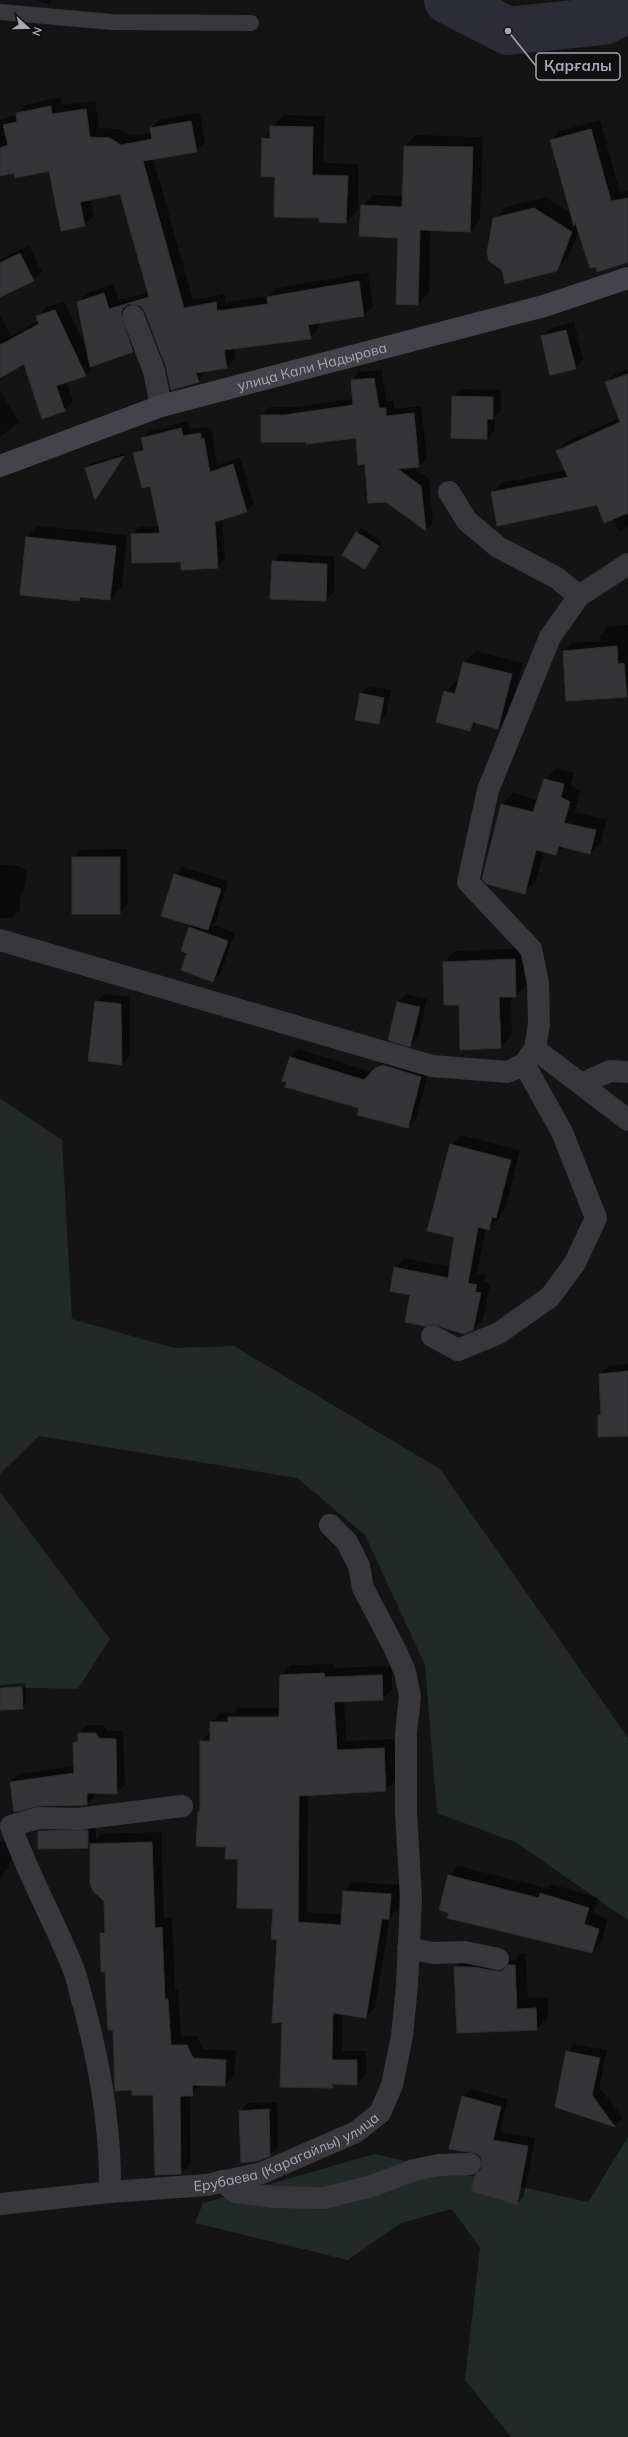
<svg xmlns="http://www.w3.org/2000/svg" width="628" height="2437" font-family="Mulish,sans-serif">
	<rect width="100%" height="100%" fill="#141415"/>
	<g fill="#222926">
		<path d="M 0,1098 L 62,1140 L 72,1319 L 174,1348 L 234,1346 L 440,1469 L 628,1738 L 628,1920 L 515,1842 L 437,1813 L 425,1665 L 365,1535 L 297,1478 L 39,1436 L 0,1474 Z"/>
		<path d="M 0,1492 L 110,1639 L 78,1689 L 0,1687 Z"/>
		<path d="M 628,2137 L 628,2437 L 511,2437 L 465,2380 L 480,2248 L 452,2209 L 401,2223 L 348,2260 L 195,2223 L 203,2203 L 374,2154 L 588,2202 Z"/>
	</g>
	<g fill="#0007">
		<path d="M 35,0 L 52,0 L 48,4 Z"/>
		<path d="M 60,97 L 62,105 L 95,101 L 99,128 L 119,129 L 131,136 L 152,132 L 151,128 L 160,119 L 200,113 L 205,142 L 196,151 L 153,158 L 193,300 L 225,294 L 226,302 L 269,296 L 277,288 L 368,272 L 373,306 L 364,315 L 318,322 L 319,328 L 310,338 L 234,348 L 236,357 L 227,367 L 207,370 L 198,381 L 167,366 L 146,311 L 141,305 L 130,303 L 142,342 L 133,351 L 94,365 L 86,375 L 66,381 L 73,401 L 64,410 L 25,362 L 3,375 L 0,381 L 0,315 L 11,336 L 39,320 L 38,316 L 46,307 L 64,301 L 87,349 L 78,303 L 87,293 L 113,284 L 119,300 L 149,292 L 121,193 L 90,199 L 94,216 L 84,225 L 49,170 L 15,172 L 0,175 L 0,119 L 17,115 L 26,105 Z"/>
		<path d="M 283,115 L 325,116 L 323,163 L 359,164 L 358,210 L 346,222 L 320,217 L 263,139 Z"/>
		<path d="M 600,120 L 620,192 L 628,190 L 628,244 L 579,230 L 568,258 L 556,270 L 494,219 L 506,207 L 546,197 L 571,213 L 551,141 L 560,131 Z"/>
		<path d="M 416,135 L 483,137 L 480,220 L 470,231 L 430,230 L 429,293 L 418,304 L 397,303 L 399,238 L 362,205 L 373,195 L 404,196 L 405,146 Z"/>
		<path d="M 29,245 L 42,272 L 33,280 L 0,296 L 0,260 Z"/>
		<path d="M 574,322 L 583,360 L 575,369 L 542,336 L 551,328 Z"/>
		<path d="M 628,369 L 628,527 L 619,532 L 613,518 L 597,504 L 492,492 L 501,483 L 566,470 L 557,451 L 566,442 L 619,418 L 606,383 L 616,373 Z"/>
		<path d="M 382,370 L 386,401 L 393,401 L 394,409 L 421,406 L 427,458 L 419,466 L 412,467 L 429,478 L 433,522 L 426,530 L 386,501 L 366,463 L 357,437 L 307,441 L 262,415 L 270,407 L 293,407 L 353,399 L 352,380 L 359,372 Z"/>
		<path d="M 461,389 L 501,390 L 501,410 L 495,416 L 495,430 L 487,438 L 453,397 Z"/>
		<path d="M 0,390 L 19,422 L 0,437 Z"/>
		<path d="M 188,421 L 190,429 L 208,427 L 209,432 L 212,431 L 217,465 L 240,458 L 254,504 L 246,511 L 222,518 L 225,559 L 218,567 L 182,561 L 132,535 L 139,527 L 160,526 L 151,485 L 134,454 L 144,446 L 142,439 L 150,431 Z"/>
		<path d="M 126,453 L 98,495 L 86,468 L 90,464 Z"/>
		<path d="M 38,526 L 127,535 L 122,587 L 110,599 L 83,596 L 79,600 L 26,538 Z"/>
		<path d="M 360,528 L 382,542 L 365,568 L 343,555 Z"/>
		<path d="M 281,554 L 335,556 L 334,592 L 326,600 L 273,562 Z"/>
		<path d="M 628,625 L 628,694 L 567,700 L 564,651 L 572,643 L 600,641 L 600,635 L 608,627 Z"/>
		<path d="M 476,651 L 523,663 L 509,716 L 497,727 L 477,722 L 470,730 L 445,692 L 457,680 L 460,681 L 464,663 Z"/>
		<path d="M 369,686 L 391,690 L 386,715 L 378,723 L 361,694 Z"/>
		<path d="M 556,769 L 574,773 L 571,785 L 580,791 L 575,812 L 607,819 L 601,842 L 590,853 L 564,846 L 556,854 L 544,851 L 536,881 L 525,892 L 502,804 L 513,793 L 538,800 L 545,780 Z"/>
		<path d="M 127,849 L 128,904 L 120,913 L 73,858 L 81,850 Z"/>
		<path d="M 0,865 L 19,866 L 27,871 L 23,894 L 20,898 L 20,910 L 12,918 L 0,918 Z"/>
		<path d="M 182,867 L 228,881 L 216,921 L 212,925 L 235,933 L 221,973 L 213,981 L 190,928 L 193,925 L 174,875 Z"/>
		<path d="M 526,948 L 527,984 L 516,996 L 511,996 L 512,1035 L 501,1047 L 460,1004 L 444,963 L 455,951 Z"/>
		<path d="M 104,994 L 129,997 L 130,1056 L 122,1064 L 96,1002 Z"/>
		<path d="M 406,994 L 427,999 L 418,1038 L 410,1046 L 398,1002 Z"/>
		<path d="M 299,1049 L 372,1072 L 384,1060 L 429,1069 L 416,1119 L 408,1127 L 360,1107 L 288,1082 L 291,1057 Z"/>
		<path d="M 461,1135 L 520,1150 L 506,1207 L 498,1219 L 488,1229 L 486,1228 L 477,1273 L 486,1275 L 484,1282 L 490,1284 L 483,1319 L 473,1329 L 412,1295 L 395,1267 L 405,1258 L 451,1267 L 456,1236 L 451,1145 Z"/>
		<path d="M 628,1364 L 628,1435 L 599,1415 L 602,1411 L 600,1374 L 608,1366 Z"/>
		<path d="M 334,1664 L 334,1668 L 392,1666 L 392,1689 L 383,1699 L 344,1700 L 346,1741 L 394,1739 L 396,1780 L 386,1790 L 308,1795 L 307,1912 L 342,1915 L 344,1892 L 353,1882 L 400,1885 L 398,1909 L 390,1916 L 375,2007 L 366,2017 L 342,2013 L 342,2051 L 366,2051 L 366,2074 L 356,2084 L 335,2083 L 332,2087 L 283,2021 L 274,1908 L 240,1858 L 199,1813 L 201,1811 L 201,1741 L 211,1731 L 211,1723 L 221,1713 L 234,1713 L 239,1708 L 280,1708 L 281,1675 L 291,1665 Z"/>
		<path d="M 25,1683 L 26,1704 L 22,1708 L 0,1709 L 0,1685 Z"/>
		<path d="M 87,1725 L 104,1725 L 107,1731 L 123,1731 L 125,1785 L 117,1793 L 95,1792 L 95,1796 L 87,1804 L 11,1782 L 19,1774 L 75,1766 L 74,1743 L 79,1738 L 79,1733 Z"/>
		<path d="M 96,1823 L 96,1839 L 101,1834 L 161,1832 L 164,1918 L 172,1918 L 175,1990 L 178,1990 L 181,2036 L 197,2036 L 203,2049 L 236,2051 L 234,2076 L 224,2085 L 202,2084 L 190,2095 L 191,2163 L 181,2173 L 156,2174 L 154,2094 L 133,2089 L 114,2029 L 101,1933 L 106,1928 L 105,1900 L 91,1844 L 88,1847 L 39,1832 L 47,1824 Z"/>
		<path d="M 0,1841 L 14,1844 L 8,1869 L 0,1877 Z"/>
		<path d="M 458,1866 L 547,1888 L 551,1884 L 598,1898 L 593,1914 L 608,1919 L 601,1942 L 591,1952 L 450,1912 L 449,1876 Z"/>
		<path d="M 521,1954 L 526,1954 L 528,1998 L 548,1997 L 548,2017 L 537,2029 L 455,1968 L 467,1956 L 508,1960 L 515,1960 Z"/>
		<path d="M 575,2044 L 607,2050 L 599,2087 L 623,2118 L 615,2125 L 556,2106 L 567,2052 Z"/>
		<path d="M 470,2089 L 508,2099 L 500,2132 L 535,2138 L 524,2196 L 517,2204 L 482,2170 L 482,2156 L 463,2097 Z"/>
		<path d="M 277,2102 L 278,2147 L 270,2155 L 240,2111 L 248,2103 Z"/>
	</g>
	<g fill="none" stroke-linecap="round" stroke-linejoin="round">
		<path stroke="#2b2c38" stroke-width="48" d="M 448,0 L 508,31 L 603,21 L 628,9"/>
	</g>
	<g fill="#353437" stroke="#2f2e31">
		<path d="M 51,106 L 52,114 L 86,109 L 90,137 L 110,138 L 121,145 L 152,139 L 150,128 L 191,121 L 197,152 L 143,161 L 184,308 L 216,302 L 217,311 L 268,304 L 267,297 L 359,281 L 364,316 L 308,325 L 311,339 L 224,350 L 227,368 L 196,373 L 199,382 L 171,390 L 166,367 L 145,312 L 141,306 L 129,304 L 123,308 L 121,314 L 133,352 L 90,367 L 77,302 L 104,293 L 109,309 L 149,297 L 120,194 L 80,202 L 85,226 L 61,231 L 49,171 L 15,178 L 14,173 L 0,176 L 0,148 L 8,145 L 3,125 L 17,122 L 16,113 Z"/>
		<path d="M 270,126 L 313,127 L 312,175 L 348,176 L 346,223 L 319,222 L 319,218 L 274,217 L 275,177 L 261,176 L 262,138 L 270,139 Z"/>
		<path d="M 591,129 L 611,201 L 628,198 L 628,262 L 597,272 L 596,267 L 590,268 L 575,222 L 574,226 L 550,140 Z"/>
		<path d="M 404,146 L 473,147 L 470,232 L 420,230 L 418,305 L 396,304 L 398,238 L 359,236 L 361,205 L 402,207 Z"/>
		<path d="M 534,208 L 572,232 L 557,271 L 505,284 L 502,270 L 489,261 L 487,253 L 493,218 Z"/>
		<path d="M 20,253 L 34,281 L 0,297 L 0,263 Z"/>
		<path d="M 55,310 L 86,376 L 56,386 L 65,411 L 42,419 L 24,364 L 0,378 L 0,345 L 39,324 L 36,316 Z"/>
		<path d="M 566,330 L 576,369 L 550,375 L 541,336 Z"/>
		<path d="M 628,374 L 628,513 L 604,523 L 597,505 L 497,526 L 491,492 L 568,477 L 556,451 L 620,422 L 605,382 Z"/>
		<path d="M 374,378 L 379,408 L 386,408 L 386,416 L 414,413 L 419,467 L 398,469 L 421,486 L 426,531 L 386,502 L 368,503 L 365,464 L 358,465 L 356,438 L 306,444 L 306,442 L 261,442 L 261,415 L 284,415 L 353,405 L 351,380 Z"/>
		<path d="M 452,396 L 493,397 L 493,419 L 487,419 L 487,439 L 451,438 Z"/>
		<path d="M 181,428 L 183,436 L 201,433 L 201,439 L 204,438 L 210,472 L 233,464 L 247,512 L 215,522 L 218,568 L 181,570 L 181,562 L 132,563 L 131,534 L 160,533 L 150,486 L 142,488 L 133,453 L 144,450 L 141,438 Z"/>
		<path d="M 124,456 L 95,500 L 85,468 Z"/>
		<path d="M 356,532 L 379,546 L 365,569 L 342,555 Z"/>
		<path d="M 26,537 L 116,546 L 110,600 L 80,597 L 79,601 L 20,595 Z"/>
		<path d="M 272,561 L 327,564 L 326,601 L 270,599 Z"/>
		<path d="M 617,646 L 618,664 L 624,663 L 627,697 L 566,701 L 563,651 Z"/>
		<path d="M 463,662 L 512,674 L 498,729 L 473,722 L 470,731 L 436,722 L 444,691 L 455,694 Z"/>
		<path d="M 360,693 L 384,698 L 379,724 L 355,720 Z"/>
		<path d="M 544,779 L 564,784 L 561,797 L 570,802 L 564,823 L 596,830 L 590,854 L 559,846 L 556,855 L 536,850 L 525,894 L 487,884 L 482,879 L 501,804 L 533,812 Z"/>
		<rect x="72" y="857" width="48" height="57"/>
		<path d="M 174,874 L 221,889 L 208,930 L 161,916 Z"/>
		<path d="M 189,927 L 228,941 L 213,982 L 181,970 L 187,953 L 181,951 Z"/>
		<path d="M 515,959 L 516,997 L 499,997 L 501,1048 L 460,1050 L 459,1005 L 444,1005 L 443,962 Z"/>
		<path d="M 95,1001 L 121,1004 L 122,1065 L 88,1061 Z"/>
		<path d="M 397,1002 L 420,1007 L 410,1047 L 388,1040 Z"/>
		<path d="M 290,1057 L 364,1080 L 375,1068 L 383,1065 L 421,1077 L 408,1128 L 357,1115 L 359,1108 L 285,1087 L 287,1082 L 282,1081 Z"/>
		<path d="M 450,1144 L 511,1160 L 496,1218 L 492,1217 L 489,1230 L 478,1227 L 468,1283 L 477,1285 L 475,1292 L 481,1293 L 473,1330 L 464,1334 L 432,1324 L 425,1326 L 405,1322 L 410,1295 L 390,1291 L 394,1267 L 448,1278 L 454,1237 L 427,1231 Z"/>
		<path d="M 628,1371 L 628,1436 L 598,1437 L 598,1415 L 601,1414 L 599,1374 Z"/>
		<path d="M 324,1673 L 325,1677 L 382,1675 L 383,1700 L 334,1702 L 337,1750 L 384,1748 L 386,1791 L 299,1796 L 298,1922 L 341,1925 L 343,1891 L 391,1894 L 389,1919 L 382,1919 L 366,2018 L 333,2013 L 332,2060 L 357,2060 L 357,2085 L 332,2084 L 333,2088 L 280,2087 L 282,2022 L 272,2023 L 277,1940 L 271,1939 L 273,1909 L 237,1908 L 238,1859 L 225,1859 L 226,1847 L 196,1846 L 198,1812 L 200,1812 L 200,1741 L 210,1741 L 210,1722 L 228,1722 L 228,1717 L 279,1717 L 280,1675 Z"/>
		<path d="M 22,1687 L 23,1709 L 0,1710 L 0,1688 Z"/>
		<path d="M 78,1733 L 96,1733 L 99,1738 L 116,1739 L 117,1794 L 87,1793 L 87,1805 L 38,1806 L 14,1812 L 10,1782 L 74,1773 L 73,1743 L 78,1741 Z"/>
		<path d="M 88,1830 L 88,1848 L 38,1849 L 38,1831 Z"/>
		<path d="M 152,1842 L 155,1928 L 162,1927 L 165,1999 L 168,1999 L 171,2045 L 187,2045 L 193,2058 L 226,2060 L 225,2086 L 192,2085 L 193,2096 L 180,2096 L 181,2174 L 155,2175 L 153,2095 L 132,2095 L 132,2090 L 115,2091 L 113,2030 L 108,2030 L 105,1972 L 101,1972 L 100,1933 L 105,1933 L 104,1901 L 93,1891 L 90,1883 L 90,1844 Z"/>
		<path d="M 448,1875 L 539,1898 L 540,1893 L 589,1908 L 584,1924 L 599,1929 L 592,1953 L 447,1918 L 449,1913 L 439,1910 Z"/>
		<path d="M 508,1965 L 515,1965 L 517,2009 L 536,2008 L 537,2030 L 457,2033 L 454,1967 L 473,1967 L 496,1971 L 502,1971 Z"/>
		<path d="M 566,2051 L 600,2058 L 592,2095 L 615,2127 L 555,2107 Z"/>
		<path d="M 462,2096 L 501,2107 L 493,2140 L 528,2146 L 517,2205 L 471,2191 L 475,2175 L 481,2170 L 481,2157 L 476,2153 L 449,2149 Z"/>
		<path d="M 269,2109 L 270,2156 L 258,2161 L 241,2163 L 239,2111 Z"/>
	</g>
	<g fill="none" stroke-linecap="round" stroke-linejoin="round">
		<path stroke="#38373c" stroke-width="16" d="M 0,12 L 112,22 L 251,23"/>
		<g stroke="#38373c" stroke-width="22">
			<path d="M 133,316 L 154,371 L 161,406"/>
			<path d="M 449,492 L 467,521 L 498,547 L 557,578 L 579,596"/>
			<path d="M 0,940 L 432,1066 L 508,1072 L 524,1064 L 535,1049 L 539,1024 L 538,983 L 531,949 L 468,882 L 488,790 L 550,637 L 579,596 L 628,564"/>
			<path d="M 535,1049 L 628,1120"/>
			<path d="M 581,1084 L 610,1071 L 628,1072"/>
			<path d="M 432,1336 L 458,1350 L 499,1333 L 550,1297 L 575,1263 L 596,1218 L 562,1132 L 524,1064"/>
			<path d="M 408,1948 L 433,1953 L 465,1952 L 498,1959"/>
			<path d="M 222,2181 L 236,2192 L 273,2197 L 324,2198 L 372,2186 L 414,2170 L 439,2165 L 470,2164"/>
			<path d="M 110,2192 C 111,2130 100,2066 84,2006 C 80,1994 78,1980 73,1968 C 54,1920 28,1875 11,1826 L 38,1818 L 78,1819 L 182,1806"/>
			<path id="s1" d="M 0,2204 L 110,2192 L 207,2185 L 262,2173 L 356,2132 L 380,2113 L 392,2085 L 402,2036 L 407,1985 L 411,1898 L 406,1813 L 406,1733 L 410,1696 L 405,1672 L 395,1649 L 363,1588 L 359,1566 L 347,1542 L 330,1525"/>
		</g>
		<path stroke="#45434a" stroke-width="22" id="s2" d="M 0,466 L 161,406 L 544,306 L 628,278"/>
	</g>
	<g text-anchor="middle" stroke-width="3" stroke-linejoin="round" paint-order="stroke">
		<g font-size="14" fill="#a9a6b4" stroke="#0f0f10">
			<text dy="5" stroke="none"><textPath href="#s2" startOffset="328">улица Кали Надырова</textPath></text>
			<text dy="5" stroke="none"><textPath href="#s1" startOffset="294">Ерубаева (Карагайлы) улица</textPath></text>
		</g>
	</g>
	<path fill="none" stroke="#a9a6b4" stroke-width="1.5" d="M508 31L536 66"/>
	<circle fill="#a9a6b4" stroke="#0f0f10" stroke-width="1.5" cx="508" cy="31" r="4"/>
	<rect fill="#0f0f10" stroke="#a9a6b4" stroke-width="1.5" x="536" y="53" width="84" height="27" rx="4"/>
	<g font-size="15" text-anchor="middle" font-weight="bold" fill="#a9a6b4">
		<text x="578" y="71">Қарғалы</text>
	</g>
	<g transform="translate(28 28) rotate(111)" stroke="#0f0f10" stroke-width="3" paint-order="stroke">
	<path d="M0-3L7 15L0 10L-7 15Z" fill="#a9a6b4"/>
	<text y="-6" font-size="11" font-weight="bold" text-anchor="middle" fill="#a9a6b4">N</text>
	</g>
</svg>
